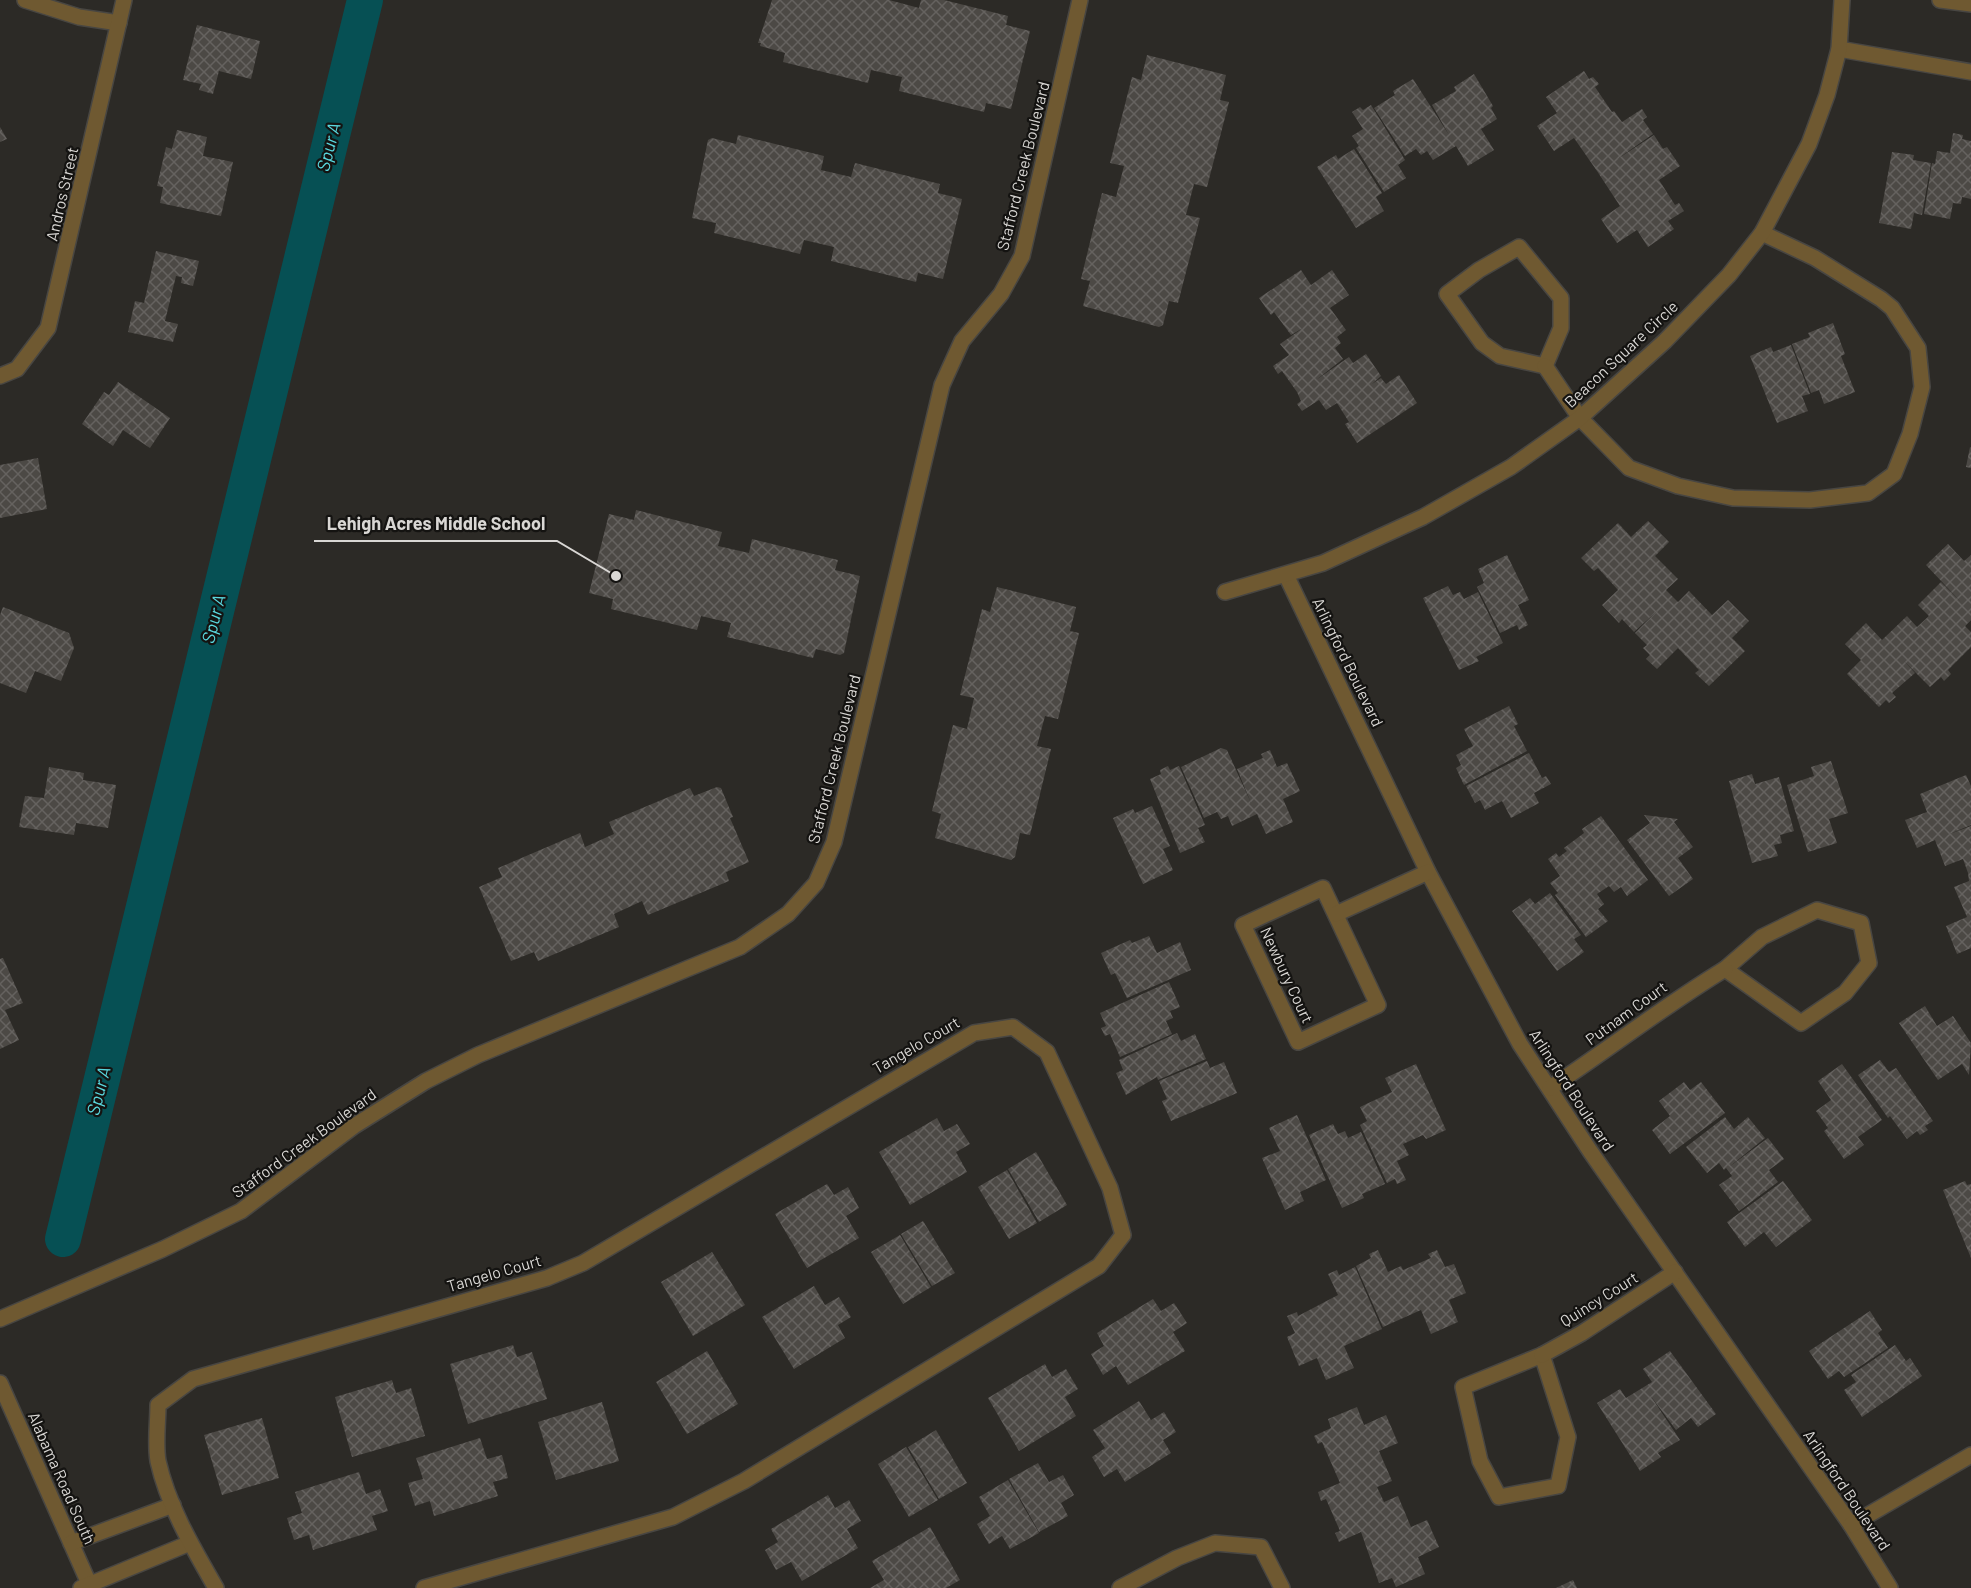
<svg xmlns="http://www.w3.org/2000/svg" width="1971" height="1588" font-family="Barlow,sans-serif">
	<defs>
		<pattern id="building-cross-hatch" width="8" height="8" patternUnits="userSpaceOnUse" patternTransform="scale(1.5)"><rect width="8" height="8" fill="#4c4945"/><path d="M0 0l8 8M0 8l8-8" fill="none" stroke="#65625f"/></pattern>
	</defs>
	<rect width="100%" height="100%" fill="#2c2a26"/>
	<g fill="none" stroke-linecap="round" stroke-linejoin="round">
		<path stroke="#065054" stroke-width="36" d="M 63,1239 L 365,0"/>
	</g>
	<g fill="url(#building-cross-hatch)">
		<path d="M 772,0 L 889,0 L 919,8 L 921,0 L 944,0 L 1008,16 L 1006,25 L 1030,31 L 1011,109 L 986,103 L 984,112 L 899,91 L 902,77 L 871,70 L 868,83 L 783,62 L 785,53 L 760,46 L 761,43 L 758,43 Z"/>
		<path d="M 197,25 L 260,41 L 251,79 L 219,71 L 213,94 L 199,90 L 201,84 L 183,80 Z"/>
		<path d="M 1147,55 L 1226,75 L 1220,100 L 1229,102 L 1207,187 L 1194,184 L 1186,215 L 1200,218 L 1178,303 L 1169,301 L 1163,325 L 1159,327 L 1083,306 L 1090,281 L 1081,279 L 1102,193 L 1116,197 L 1124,166 L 1110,163 L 1132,77 L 1141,80 Z"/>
		<path d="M 1584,71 L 1589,79 L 1593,77 L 1599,84 L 1595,87 L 1612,112 L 1614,111 L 1622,122 L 1642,109 L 1647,117 L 1643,120 L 1653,134 L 1616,160 L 1654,135 L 1663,149 L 1667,147 L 1680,166 L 1659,180 L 1675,205 L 1679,203 L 1684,211 L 1668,221 L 1674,229 L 1648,247 L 1637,230 L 1617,243 L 1601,219 L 1620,206 L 1597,171 L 1574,138 L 1554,151 L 1537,126 L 1557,113 L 1546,97 Z"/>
		<path d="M 1474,74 L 1493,106 L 1491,108 L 1497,119 L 1481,129 L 1494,150 L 1468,166 L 1456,146 L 1433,160 L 1427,151 L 1421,155 L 1416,149 L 1405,156 L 1374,108 L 1395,95 L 1393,91 L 1413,79 L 1449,135 L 1432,105 L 1456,91 L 1454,87 Z"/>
		<path d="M 1371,105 L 1405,160 L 1398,165 L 1406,178 L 1384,192 L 1356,148 L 1359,146 L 1352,136 L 1363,129 L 1352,112 L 1360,107 L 1363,110 Z"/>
		<path d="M 0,127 L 7,139 L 0,142 Z"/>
		<path d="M 177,130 L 207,137 L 203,156 L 233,162 L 221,216 L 160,203 L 163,187 L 157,186 L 166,147 L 172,149 Z"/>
		<path d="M 1953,133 L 1963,135 L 1962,139 L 1971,141 L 1971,199 L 1962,197 L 1961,204 L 1953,203 L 1950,219 L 1924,214 L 1932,163 L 1935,164 L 1937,151 L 1950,153 Z"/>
		<path d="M 738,135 L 824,156 L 821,170 L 851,177 L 855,163 L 940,184 L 938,193 L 962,199 L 943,279 L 918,273 L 916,282 L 831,261 L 834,247 L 804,240 L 800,254 L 714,233 L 716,223 L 692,218 L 708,140 L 712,138 L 736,144 Z"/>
		<path d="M 1354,149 L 1382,193 L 1376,197 L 1384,211 L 1356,228 L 1317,167 L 1336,155 L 1338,159 Z"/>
		<path d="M 1892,152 L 1914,155 L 1913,160 L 1931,163 L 1922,215 L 1914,213 L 1911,229 L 1879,223 Z"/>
		<path d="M 156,251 L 199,261 L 193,286 L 181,283 L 182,277 L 176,276 L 165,321 L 178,324 L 173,342 L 128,332 L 135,301 L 144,303 Z"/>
		<path d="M 1301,270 L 1311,285 L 1332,270 L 1349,295 L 1330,308 L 1346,330 L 1337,337 L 1341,343 L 1335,348 L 1343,359 L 1316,380 L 1349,357 L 1353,363 L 1366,354 L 1381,376 L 1372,384 L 1381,378 L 1386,384 L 1399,375 L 1417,403 L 1357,443 L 1345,424 L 1349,422 L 1337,403 L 1326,410 L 1319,400 L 1302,411 L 1297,404 L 1301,401 L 1297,392 L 1282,371 L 1278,374 L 1273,366 L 1289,355 L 1280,344 L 1303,328 L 1291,335 L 1274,312 L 1271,315 L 1259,298 Z"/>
		<path d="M 1833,323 L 1845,354 L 1841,356 L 1855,392 L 1824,404 L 1819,390 L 1811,393 L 1792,344 L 1810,337 L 1808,333 Z"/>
		<path d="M 1791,345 L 1810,394 L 1802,396 L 1808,411 L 1777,423 L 1750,356 L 1771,347 L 1773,352 Z"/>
		<path d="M 118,382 L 170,418 L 150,448 L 123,430 L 113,446 L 82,424 L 104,392 L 109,395 Z"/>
		<path d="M 1970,447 L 1971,448 L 1971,468 L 1966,467 Z"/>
		<path d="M 38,458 L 47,509 L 0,518 L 0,465 Z"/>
		<path d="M 636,510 L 722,532 L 718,546 L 749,553 L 752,539 L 838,560 L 835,570 L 860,576 L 844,653 L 840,655 L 816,649 L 813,658 L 727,637 L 731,623 L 701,616 L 697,630 L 611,609 L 613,599 L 589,593 L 609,514 L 634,520 Z"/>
		<path d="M 1648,521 L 1669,542 L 1655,556 L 1678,579 L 1666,590 L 1678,602 L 1689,591 L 1712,615 L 1728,600 L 1749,621 L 1732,638 L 1745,651 L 1709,686 L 1695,673 L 1699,670 L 1678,648 L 1657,669 L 1646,659 L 1650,655 L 1643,648 L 1647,645 L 1635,633 L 1658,610 L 1634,632 L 1622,619 L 1619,623 L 1602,605 L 1618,590 L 1598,568 L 1594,571 L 1581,558 L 1618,523 L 1631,537 Z"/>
		<path d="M 1948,544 L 1964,561 L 1971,555 L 1971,620 L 1965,626 L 1971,632 L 1971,647 L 1948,670 L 1951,674 L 1944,681 L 1941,677 L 1930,687 L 1904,661 L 1915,673 L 1892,693 L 1896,697 L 1889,703 L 1886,700 L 1879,707 L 1847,674 L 1861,660 L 1845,644 L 1866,623 L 1882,640 L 1907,616 L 1917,627 L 1929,616 L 1918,605 L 1941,582 L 1961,602 L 1926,565 Z"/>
		<path d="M 1507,555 L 1529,600 L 1518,605 L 1528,625 L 1519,630 L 1517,625 L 1500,633 L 1477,587 L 1484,583 L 1478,569 Z"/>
		<path d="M 1448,586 L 1453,595 L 1460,592 L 1464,599 L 1478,592 L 1503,643 L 1476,657 L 1479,661 L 1459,670 L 1423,598 Z"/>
		<path d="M 997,587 L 1076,607 L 1070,631 L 1079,633 L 1058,719 L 1045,716 L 1037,746 L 1051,749 L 1030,835 L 1020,833 L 1015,857 L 1011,860 L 935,838 L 941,814 L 932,811 L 953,725 L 967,729 L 974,698 L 960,695 L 982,609 L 990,612 Z"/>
		<path d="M 3,607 L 69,633 L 74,648 L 61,681 L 35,671 L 26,693 L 0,683 L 0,615 Z"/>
		<path d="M 1509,706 L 1518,724 L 1514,726 L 1527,751 L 1464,785 L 1456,768 L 1461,765 L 1456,755 L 1473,746 L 1464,729 Z"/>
		<path d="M 1221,748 L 1227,750 L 1251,803 L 1237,769 L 1263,758 L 1261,754 L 1270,750 L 1277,767 L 1287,763 L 1300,791 L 1283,799 L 1293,822 L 1266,834 L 1257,814 L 1232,826 L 1228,816 L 1221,819 L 1217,812 L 1204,818 L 1181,767 Z"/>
		<path d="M 1529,753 L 1542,778 L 1546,776 L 1551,784 L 1534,793 L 1539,803 L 1511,818 L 1502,801 L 1485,810 L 1480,800 L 1475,803 L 1466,786 Z"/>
		<path d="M 1831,761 L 1848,813 L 1829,819 L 1837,843 L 1808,852 L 1787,785 L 1814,776 L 1811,767 Z"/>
		<path d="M 1168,766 L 1170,770 L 1179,766 L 1205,825 L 1198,828 L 1205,842 L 1180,853 L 1150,779 L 1161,774 L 1160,770 Z"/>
		<path d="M 49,767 L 84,773 L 83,780 L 116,785 L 108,828 L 76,823 L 74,835 L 19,827 L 25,796 L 44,798 Z"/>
		<path d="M 1752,774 L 1755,784 L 1779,777 L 1794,831 L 1780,835 L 1782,843 L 1774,845 L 1778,856 L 1752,863 L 1729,781 Z"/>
		<path d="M 1966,775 L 1971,786 L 1971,825 L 1947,835 L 1971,826 L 1971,948 L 1957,954 L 1946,926 L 1967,917 L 1954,887 L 1969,881 L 1968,873 L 1963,859 L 1945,866 L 1935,840 L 1917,848 L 1905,820 L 1927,812 L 1920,794 Z"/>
		<path d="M 717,787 L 721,788 L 733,817 L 730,818 L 749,862 L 726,872 L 729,881 L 648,915 L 642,901 L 614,914 L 619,927 L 538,961 L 534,952 L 511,961 L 479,887 L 502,877 L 498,868 L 580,833 L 585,847 L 614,834 L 609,822 L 690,788 L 694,796 Z"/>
		<path d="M 1152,806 L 1170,846 L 1163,849 L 1173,870 L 1143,884 L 1113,818 L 1133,809 L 1135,813 Z"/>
		<path d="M 1644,815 L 1678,819 L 1674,822 L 1693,847 L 1678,858 L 1693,879 L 1669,896 L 1627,840 L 1650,823 Z"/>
		<path d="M 1601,816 L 1648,880 L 1627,896 L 1621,887 L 1614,892 L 1609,886 L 1597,894 L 1604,904 L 1598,909 L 1608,921 L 1586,937 L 1555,895 L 1558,893 L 1550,883 L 1560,876 L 1548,859 L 1556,853 L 1559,857 L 1567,851 L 1564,848 L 1584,833 L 1582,829 Z"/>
		<path d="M 1550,893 L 1581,935 L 1574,939 L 1584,952 L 1557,971 L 1512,911 L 1530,898 L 1535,904 Z"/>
		<path d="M 1149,936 L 1157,953 L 1180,942 L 1191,970 L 1127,998 L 1115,973 L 1111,975 L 1101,953 L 1130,940 L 1132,943 Z"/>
		<path d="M 3,958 L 23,1003 L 5,1010 L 19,1040 L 0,1049 L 0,959 Z"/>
		<path d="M 1169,982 L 1180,1007 L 1170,1011 L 1173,1018 L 1166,1021 L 1172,1034 L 1120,1057 L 1110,1034 L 1105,1036 L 1101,1028 L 1106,1026 L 1100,1013 Z"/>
		<path d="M 1925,1006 L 1937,1026 L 1953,1016 L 1971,1043 L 1969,1075 L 1962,1064 L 1938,1080 L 1899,1023 Z"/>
		<path d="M 1177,1033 L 1181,1041 L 1195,1034 L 1206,1059 L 1158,1080 L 1157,1077 L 1126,1095 L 1116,1073 L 1123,1070 L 1119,1060 Z"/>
		<path d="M 1880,1060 L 1889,1072 L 1896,1068 L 1933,1121 L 1925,1126 L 1928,1130 L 1920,1135 L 1917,1131 L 1907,1139 L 1890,1116 L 1888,1118 L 1858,1075 Z"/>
		<path d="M 1207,1061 L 1210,1068 L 1224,1062 L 1237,1093 L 1171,1121 L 1162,1101 L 1167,1099 L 1159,1081 Z"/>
		<path d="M 1416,1064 L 1446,1130 L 1426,1139 L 1423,1135 L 1403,1144 L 1409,1155 L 1397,1161 L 1406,1180 L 1397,1184 L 1395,1179 L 1387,1183 L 1360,1125 L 1367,1121 L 1360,1107 L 1392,1092 L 1385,1078 Z"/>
		<path d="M 1842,1064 L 1882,1120 L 1858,1137 L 1864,1145 L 1844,1159 L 1824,1131 L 1828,1128 L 1816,1111 L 1831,1100 L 1818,1081 Z"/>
		<path d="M 1684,1082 L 1690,1090 L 1701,1082 L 1725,1113 L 1670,1154 L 1652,1130 L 1670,1116 L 1659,1101 Z"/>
		<path d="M 1297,1115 L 1326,1180 L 1300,1192 L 1304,1201 L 1285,1210 L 1262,1158 L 1280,1151 L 1269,1128 Z"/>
		<path d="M 1725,1117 L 1734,1129 L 1748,1117 L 1765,1138 L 1729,1167 L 1768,1138 L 1784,1159 L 1769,1170 L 1778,1182 L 1739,1211 L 1719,1185 L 1732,1176 L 1726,1168 L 1724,1170 L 1719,1163 L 1707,1173 L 1686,1147 Z"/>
		<path d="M 937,1118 L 944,1131 L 957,1124 L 970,1144 L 956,1152 L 967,1172 L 910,1205 L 879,1152 Z"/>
		<path d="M 1333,1124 L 1338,1134 L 1345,1131 L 1348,1138 L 1361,1132 L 1385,1184 L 1362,1194 L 1364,1198 L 1342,1208 L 1309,1135 Z"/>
		<path d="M 1036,1152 L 1067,1205 L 1039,1222 L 1008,1169 Z"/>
		<path d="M 1007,1170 L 1037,1223 L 1009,1239 L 978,1187 Z"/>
		<path d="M 1783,1181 L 1812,1220 L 1776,1247 L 1764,1232 L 1745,1247 L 1727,1222 Z"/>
		<path d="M 1965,1181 L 1967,1185 L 1971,1184 L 1971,1258 L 1943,1190 Z"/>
		<path d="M 827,1184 L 834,1195 L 848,1187 L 859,1208 L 846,1216 L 859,1238 L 807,1268 L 775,1214 Z"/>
		<path d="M 923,1221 L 955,1273 L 932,1286 L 901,1234 Z"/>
		<path d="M 900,1235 L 931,1287 L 903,1304 L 871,1252 Z"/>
		<path d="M 1378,1250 L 1388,1272 L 1401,1266 L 1403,1270 L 1431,1258 L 1428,1254 L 1437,1250 L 1445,1267 L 1454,1264 L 1466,1293 L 1449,1300 L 1458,1322 L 1431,1334 L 1421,1310 L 1383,1327 L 1356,1266 L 1371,1258 L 1369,1254 Z"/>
		<path d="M 712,1252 L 745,1305 L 693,1336 L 661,1282 Z"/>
		<path d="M 1355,1267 L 1382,1329 L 1344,1346 L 1354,1368 L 1326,1380 L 1317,1358 L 1299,1366 L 1287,1337 L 1295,1333 L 1287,1316 L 1297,1312 L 1298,1316 L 1338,1295 L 1328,1274 L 1337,1270 L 1339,1275 Z"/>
		<path d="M 814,1286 L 825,1305 L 839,1297 L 851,1317 L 838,1325 L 845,1338 L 794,1369 L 762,1317 Z"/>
		<path d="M 1153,1299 L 1161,1311 L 1174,1303 L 1187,1323 L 1173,1332 L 1185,1351 L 1128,1385 L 1116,1366 L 1103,1375 L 1091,1354 L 1104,1346 L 1097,1333 Z"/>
		<path d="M 1870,1311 L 1882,1330 L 1878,1333 L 1888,1348 L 1844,1377 L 1839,1371 L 1828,1379 L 1809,1351 Z"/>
		<path d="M 513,1345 L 517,1357 L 532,1352 L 547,1399 L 468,1424 L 450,1364 Z"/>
		<path d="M 1895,1345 L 1906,1361 L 1910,1358 L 1922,1376 L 1862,1417 L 1844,1390 L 1856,1382 L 1851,1375 Z"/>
		<path d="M 707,1351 L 738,1404 L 687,1434 L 656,1382 Z"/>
		<path d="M 1670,1351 L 1716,1414 L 1698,1427 L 1691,1418 L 1676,1430 L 1650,1395 L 1680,1440 L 1658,1453 L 1661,1457 L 1640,1471 L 1597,1403 L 1620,1389 L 1626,1398 L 1652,1382 L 1643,1369 Z"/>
		<path d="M 1045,1364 L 1052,1377 L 1066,1369 L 1078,1389 L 1065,1397 L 1076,1416 L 1019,1451 L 988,1398 Z"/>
		<path d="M 392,1380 L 396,1393 L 411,1388 L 425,1436 L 352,1457 L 335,1397 Z"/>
		<path d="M 1139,1401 L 1151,1420 L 1164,1412 L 1176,1432 L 1163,1440 L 1171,1453 L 1125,1482 L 1117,1469 L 1104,1477 L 1092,1457 L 1105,1448 L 1093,1430 Z"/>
		<path d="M 602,1402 L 619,1461 L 556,1480 L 538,1422 Z"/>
		<path d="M 1357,1407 L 1364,1425 L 1386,1415 L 1398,1443 L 1379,1451 L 1392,1481 L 1377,1487 L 1384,1502 L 1398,1496 L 1411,1527 L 1427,1520 L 1439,1547 L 1418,1557 L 1425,1574 L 1396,1587 L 1392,1578 L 1379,1583 L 1361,1532 L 1339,1542 L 1335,1533 L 1340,1531 L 1326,1499 L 1321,1501 L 1318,1492 L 1340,1483 L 1322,1442 L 1318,1444 L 1314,1436 L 1331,1428 L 1328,1419 Z"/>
		<path d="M 262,1418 L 279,1478 L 222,1495 L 204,1435 Z"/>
		<path d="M 936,1430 L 967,1483 L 939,1499 L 908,1447 Z"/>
		<path d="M 480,1438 L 487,1459 L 502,1455 L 508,1478 L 493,1482 L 498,1496 L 434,1516 L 430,1501 L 415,1506 L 408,1483 L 423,1479 L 416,1458 Z"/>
		<path d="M 906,1447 L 938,1500 L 909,1517 L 878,1464 Z"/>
		<path d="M 1038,1463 L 1049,1482 L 1063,1475 L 1074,1495 L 1061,1503 L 1068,1516 L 1039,1532 L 1009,1479 Z"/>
		<path d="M 359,1472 L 366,1494 L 380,1489 L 388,1511 L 372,1516 L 377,1530 L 313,1550 L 309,1535 L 294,1540 L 287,1518 L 302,1513 L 295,1492 Z"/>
		<path d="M 1008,1480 L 1039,1533 L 1010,1549 L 1002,1536 L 989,1544 L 977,1524 L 990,1516 L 979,1497 Z"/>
		<path d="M 828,1495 L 835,1508 L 849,1500 L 861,1521 L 847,1529 L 858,1548 L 802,1581 L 791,1562 L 776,1570 L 765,1550 L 778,1542 L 771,1529 Z"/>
		<path d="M 930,1527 L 960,1580 L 946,1588 L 870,1588 L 884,1580 L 872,1561 Z"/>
		<path d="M 1573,1580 L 1577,1588 L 1556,1588 Z"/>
	</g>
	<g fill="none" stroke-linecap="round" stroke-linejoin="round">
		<g stroke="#484642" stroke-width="18">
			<g id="minor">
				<path d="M 25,0 L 79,17 L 119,23"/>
				<path d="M 1940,0 L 1971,4"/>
				<path d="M 1839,49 L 1971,72"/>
				<path d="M 1519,247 L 1561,298 L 1561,328 L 1545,366 L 1500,356 L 1482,343 L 1447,294 L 1479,270 Z"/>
				<path d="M 1545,366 L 1580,418 L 1629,468 L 1678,486 L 1733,498 L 1810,500 L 1868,493 L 1894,474 L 1910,434 L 1922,387 L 1918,348 L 1892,308 L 1881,299 L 1815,258 L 1762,233"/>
				<path d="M 0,376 L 17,369 L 48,328 L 124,0"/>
				<path d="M 1286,575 L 1428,872 L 1520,1044 L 1590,1151 L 1851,1525 L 1890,1588"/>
				<path d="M 1225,592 L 1323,563 L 1423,517 L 1511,467 L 1580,418 L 1665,341 L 1729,275 L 1762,233 L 1809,144 L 1827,95 L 1839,49 L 1842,0"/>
				<path d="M 1323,888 L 1378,1005 L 1298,1042 L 1243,925 Z"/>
				<path d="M 1817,910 L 1861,923 L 1869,963 L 1845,993 L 1801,1023 L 1725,969 L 1762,937 Z"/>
				<path d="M 1336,914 L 1428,872"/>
				<path d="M 1550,1088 C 1609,1049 1664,1006 1725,969"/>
				<path d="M 0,1319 L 163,1249 L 241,1211 L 354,1126 L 426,1081 L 478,1055 L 740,947 L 788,914 L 816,883 L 834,842 L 942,385 L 962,341 L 1001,294 L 1022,256 L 1080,0"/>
				<path d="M 1542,1355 L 1568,1437 L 1558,1486 L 1499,1497 L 1480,1461 L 1463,1387 Z"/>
				<path d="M 1542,1355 L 1582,1333 L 1675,1272"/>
				<path d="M 0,1383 L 91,1588"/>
				<path d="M 1851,1525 L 1971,1455"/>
				<path d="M 71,1543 L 173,1505"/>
				<path d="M 81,1588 L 190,1543"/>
				<path d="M 216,1588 C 193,1548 168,1506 158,1461 C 155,1443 158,1422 158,1405 L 193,1379 L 547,1278 L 583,1263 L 974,1033 L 1013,1027 L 1047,1052 L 1110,1188 L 1123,1235 L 1099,1266 L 744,1481 L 673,1517 L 424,1588"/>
				<path d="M 1120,1588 L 1177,1558 L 1215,1543 L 1261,1547 L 1282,1588"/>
			</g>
		</g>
		<use href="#minor" stroke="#6f5931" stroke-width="15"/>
	</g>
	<g text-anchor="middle" stroke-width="4.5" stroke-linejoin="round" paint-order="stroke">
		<g font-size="16" fill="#d9d7d4" stroke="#141311">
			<text transform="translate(1023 166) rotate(-76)" y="6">Stafford Creek Boulevard</text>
			<text transform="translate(62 194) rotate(-77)" y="6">Andros Street</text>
			<text transform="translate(1621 354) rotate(-43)" y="6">Beacon Square Circle</text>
			<text transform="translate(1348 662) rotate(64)" y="6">Arlingford Boulevard</text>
			<text transform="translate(834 759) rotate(-76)" y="6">Stafford Creek Boulevard</text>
			<text transform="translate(1287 975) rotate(65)" y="6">Newbury Court</text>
			<text transform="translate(1626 1013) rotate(-36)" y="6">Putnam Court</text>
			<text transform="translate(916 1045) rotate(-30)" y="6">Tangelo Court</text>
			<text transform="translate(1572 1090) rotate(57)" y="6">Arlingford Boulevard</text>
			<text transform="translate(304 1143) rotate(-36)" y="6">Stafford Creek Boulevard</text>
			<text transform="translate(494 1273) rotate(-16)" y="6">Tangelo Court</text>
			<text transform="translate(1599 1299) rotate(-32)" y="6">Quincy Court</text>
			<text transform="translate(62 1478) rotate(66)" y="6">Alabama Road South</text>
			<text transform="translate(1847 1490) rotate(56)" y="6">Arlingford Boulevard</text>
		</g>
		<g font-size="18" font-style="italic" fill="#5ad8df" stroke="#141311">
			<text transform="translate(329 147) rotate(-76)" y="6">Spur A</text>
			<text transform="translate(214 619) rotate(-76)" y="6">Spur A</text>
			<text transform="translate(99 1091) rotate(-76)" y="6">Spur A</text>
		</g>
	</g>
	<path fill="none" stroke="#d9d7d4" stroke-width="2" d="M616 576L557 541H314"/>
	<circle fill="#d9d7d4" stroke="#141311" stroke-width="2" cx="616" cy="576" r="6"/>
	<g font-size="18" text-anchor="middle" font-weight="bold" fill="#d9d7d4" stroke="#141311" stroke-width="4.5" stroke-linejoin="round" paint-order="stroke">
		<text x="436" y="530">Lehigh Acres Middle School</text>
	</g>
</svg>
